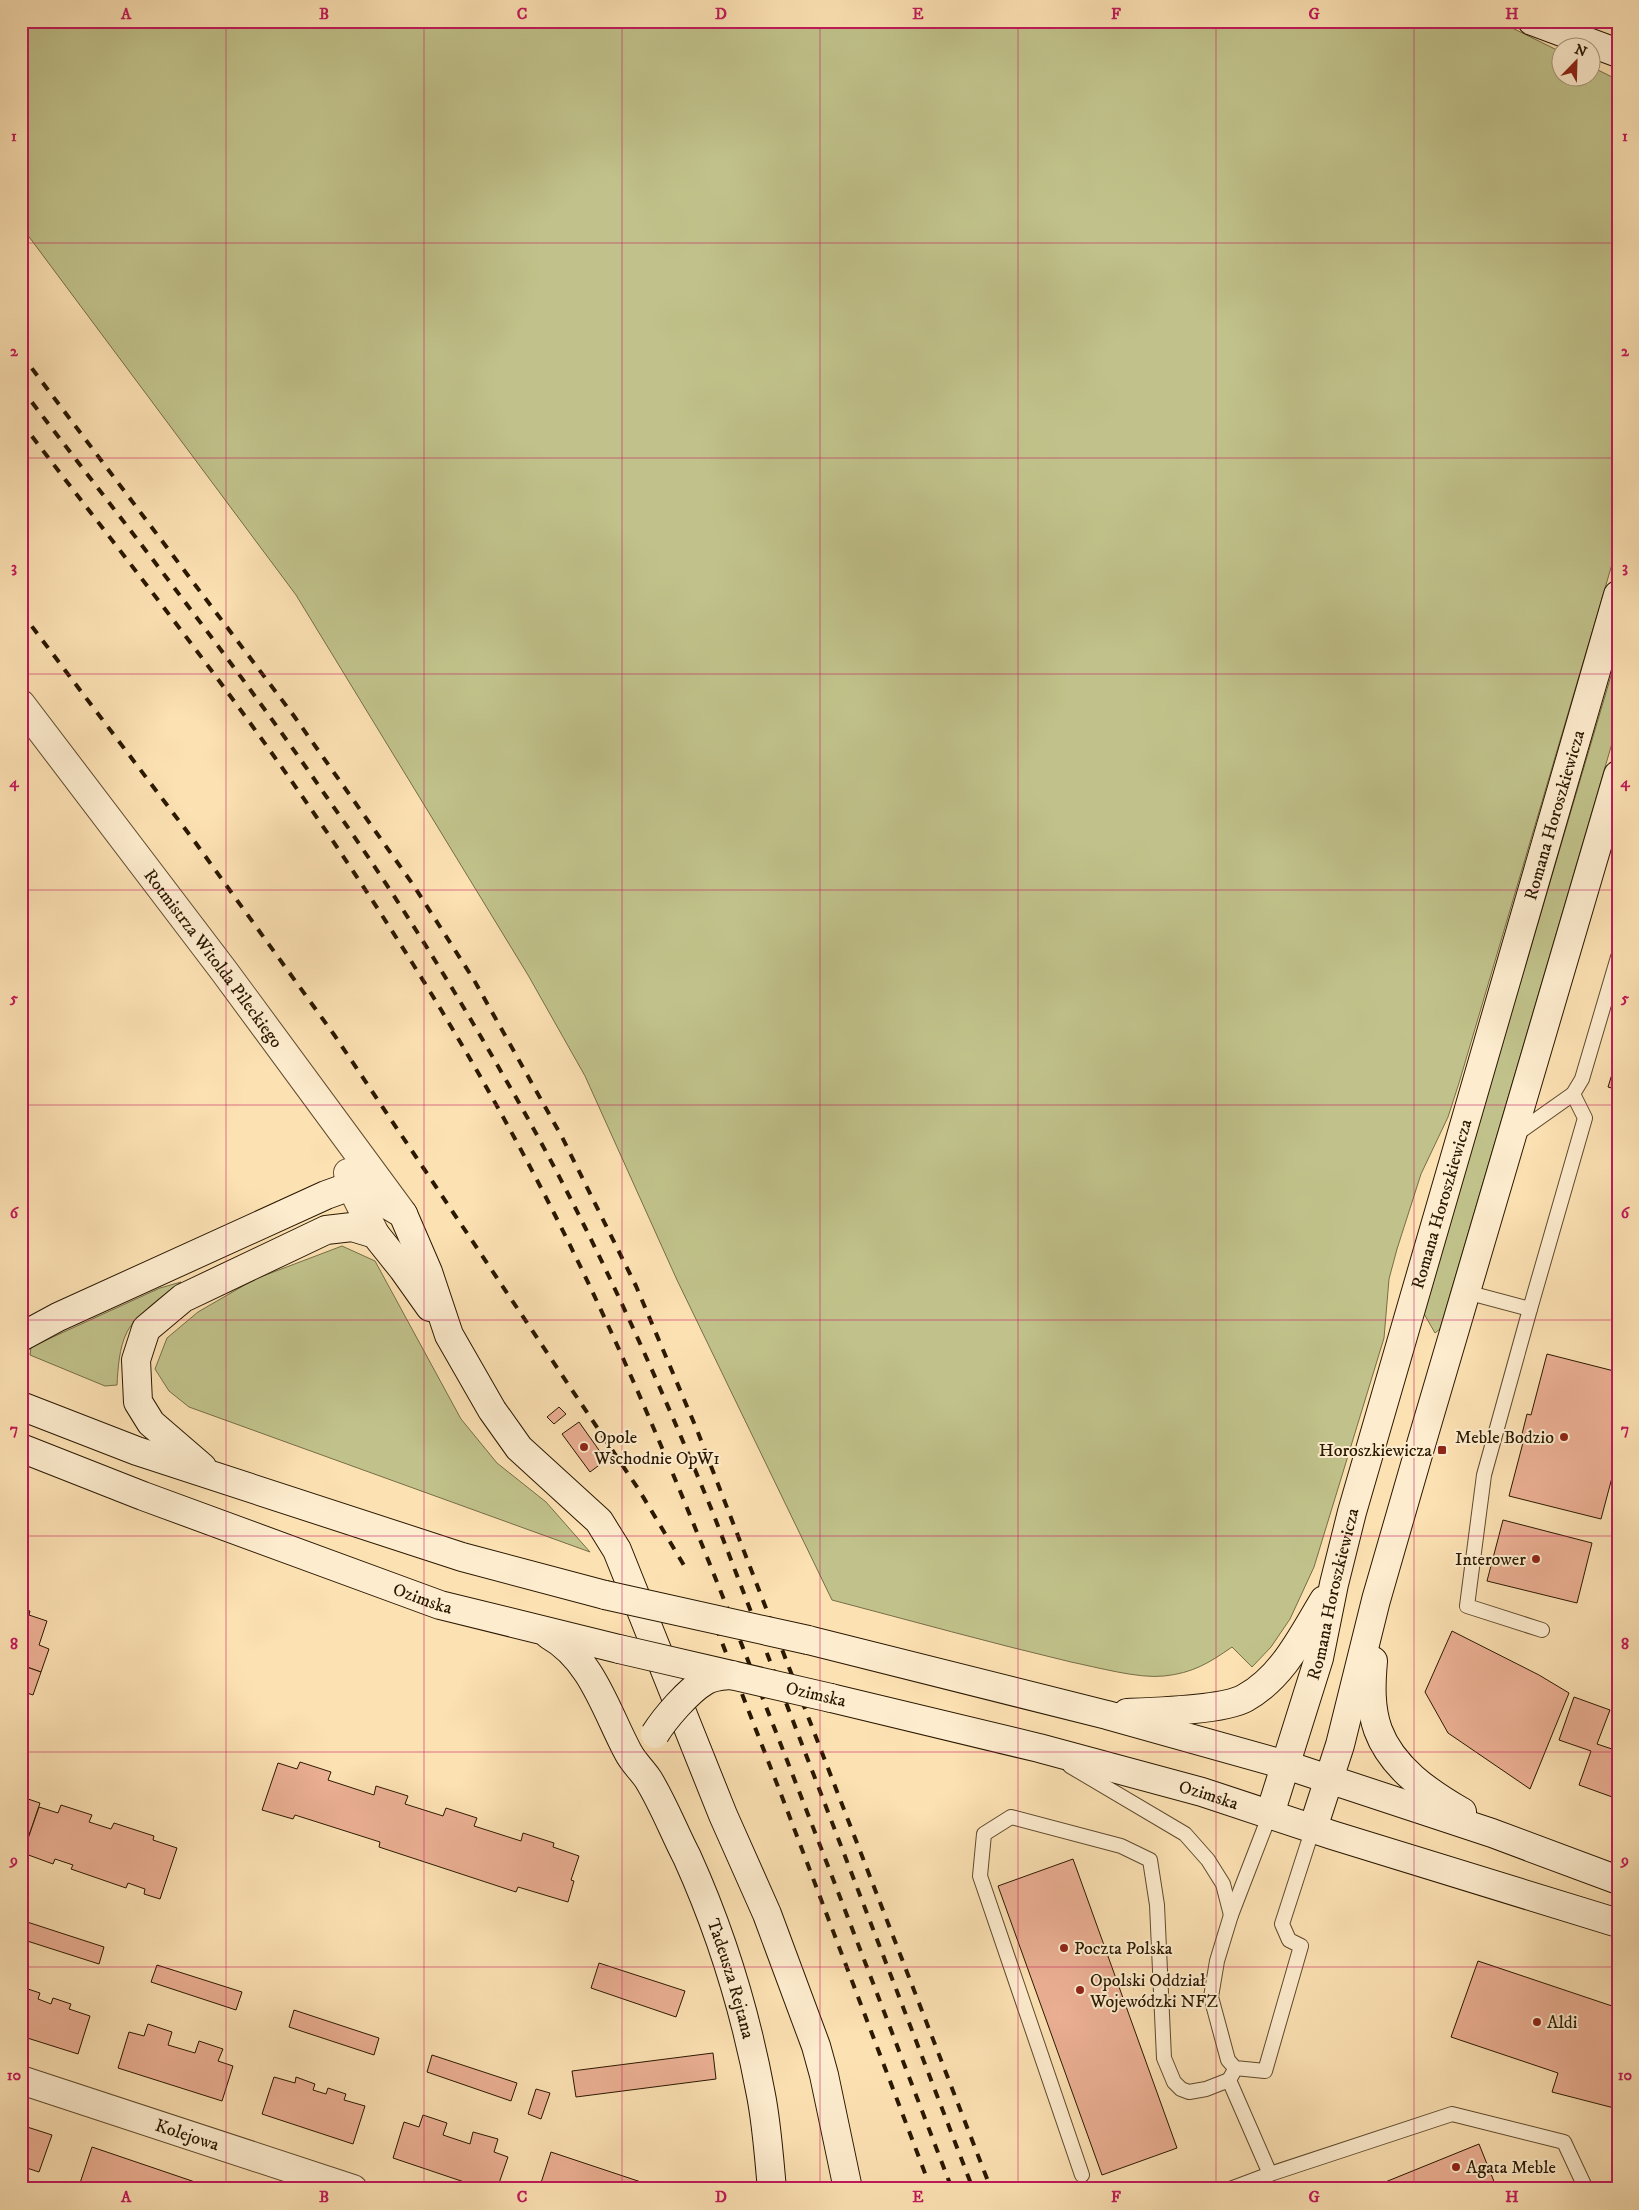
<svg xmlns="http://www.w3.org/2000/svg" width="1639" height="2210" font-family="'IM FELL DW Pica',serif">
	<rect width="100%" height="100%" fill="#fce1b3"/>
	<filter id="stains"><feTurbulence type="fractalNoise" baseFrequency=".004" numOctaves="4"/><feColorMatrix values="0 0 0 0 .2 0 0 0 0 .09 0 0 0 0 .02 0 0 0 .5 -.17"/></filter>
	<radialGradient id="worn" r=".72"><stop offset=".6" stop-color="#630" stop-opacity="0"/><stop offset="1" stop-color="#630" stop-opacity=".3"/></radialGradient>
	<g fill="#c1c28b" stroke="#766d46">
		<path d="M 21,21 L 1498,21 L 1561,52 L 1562,78 L 1592,78 L 1592,67 L 1618,80 L 1618,544 L 1459,1083 L 1448,1117 L 1421,1174 L 1397,1249 L 1389,1279 L 1384,1338 L 1314,1567 L 1290,1619 L 1271,1647 L 1252,1667 L 1232,1647 C 1209,1663 1193,1673 1164,1676 C 1139,1679 1096,1667 1071,1662 C 991,1643 912,1621 832,1600 L 677,1280 L 585,1076 L 528,975 L 296,595 L 21,226 Z"/>
		<path d="M 1618,652 L 1618,723 L 1440,1329 L 1435,1333 L 1423,1312 Z"/>
		<path d="M 342,1246 L 375,1261 L 461,1419 L 497,1463 L 546,1502 L 590,1552 L 189,1407 L 169,1391 L 155,1369 L 167,1338 L 198,1312 L 255,1279 Z"/>
		<path d="M 181,1282 C 166,1293 135,1316 127,1332 C 119,1348 118,1368 117,1385 L 105,1386 L 30,1355 L 31,1347 L 160,1288 Z"/>
	</g>
	<g fill="#ecb094" stroke="#2a1800">
		<path d="M 1618,1055 L 1618,1090 L 1608,1087 Z"/>
		<path d="M 1547,1354 L 1618,1372 L 1618,1455 L 1601,1519 L 1509,1496 L 1525,1435 L 1522,1434 L 1527,1414 L 1531,1415 Z"/>
		<path d="M 559,1407 L 566,1414 L 554,1424 L 547,1417 Z"/>
		<path d="M 579,1422 L 606,1460 L 590,1472 L 562,1434 Z"/>
		<path d="M 1503,1520 L 1592,1543 L 1577,1603 L 1487,1581 Z"/>
		<path d="M 21,1608 L 30,1611 L 29,1615 L 47,1621 L 39,1645 L 49,1649 L 41,1672 L 21,1665 Z"/>
		<path d="M 1452,1631 L 1539,1675 L 1569,1693 L 1530,1789 L 1448,1733 L 1425,1692 Z"/>
		<path d="M 21,1665 L 41,1672 L 33,1695 L 24,1692 L 21,1700 Z"/>
		<path d="M 1574,1697 L 1610,1710 L 1597,1744 L 1618,1751 L 1618,1789 L 1615,1798 L 1579,1785 L 1591,1751 L 1559,1740 Z"/>
		<path d="M 300,1762 L 331,1772 L 328,1780 L 374,1795 L 376,1786 L 408,1796 L 405,1804 L 443,1816 L 446,1808 L 477,1818 L 474,1826 L 521,1841 L 523,1833 L 554,1843 L 553,1847 L 579,1856 L 571,1880 L 574,1881 L 568,1902 L 518,1887 L 516,1892 L 379,1847 L 380,1842 L 295,1815 L 293,1819 L 262,1810 L 278,1763 L 297,1769 Z"/>
		<path d="M 21,1788 L 25,1789 L 22,1797 L 40,1803 L 23,1853 Z"/>
		<path d="M 61,1805 L 92,1815 L 89,1822 L 111,1829 L 114,1823 L 154,1836 L 153,1840 L 177,1848 L 160,1899 L 144,1894 L 145,1889 L 128,1883 L 126,1888 L 71,1869 L 73,1865 L 55,1859 L 53,1864 L 23,1853 L 39,1807 L 58,1813 Z"/>
		<path d="M 1073,1859 L 1177,2148 L 1102,2175 L 998,1886 Z"/>
		<path d="M 21,1920 L 104,1947 L 99,1964 L 21,1939 Z"/>
		<path d="M 1478,1961 L 1618,2008 L 1618,2109 L 1552,2092 L 1558,2073 L 1451,2037 Z"/>
		<path d="M 599,1963 L 685,1991 L 676,2017 L 591,1988 Z"/>
		<path d="M 157,1965 L 242,1992 L 236,2010 L 151,1982 Z"/>
		<path d="M 22,1987 L 40,1993 L 38,1999 L 51,2004 L 53,1998 L 71,2004 L 69,2009 L 90,2016 L 78,2054 L 21,2036 Z"/>
		<path d="M 294,2010 L 379,2038 L 374,2055 L 289,2027 Z"/>
		<path d="M 148,2024 L 172,2032 L 168,2045 L 195,2053 L 199,2041 L 223,2049 L 218,2061 L 233,2066 L 222,2101 L 118,2068 L 129,2032 L 144,2036 Z"/>
		<path d="M 713,2053 L 716,2079 L 576,2097 L 572,2071 Z"/>
		<path d="M 432,2055 L 517,2083 L 511,2101 L 427,2072 Z"/>
		<path d="M 274,2077 L 295,2083 L 296,2077 L 315,2084 L 313,2090 L 326,2094 L 328,2088 L 346,2094 L 344,2100 L 365,2106 L 353,2144 L 262,2114 Z"/>
		<path d="M 536,2089 L 550,2093 L 541,2119 L 528,2114 Z"/>
		<path d="M 423,2115 L 447,2123 L 443,2135 L 470,2144 L 473,2132 L 498,2139 L 494,2152 L 508,2157 L 497,2189 L 485,2189 L 393,2158 L 404,2122 L 419,2127 Z"/>
		<path d="M 21,2125 L 52,2135 L 39,2172 L 21,2166 Z"/>
		<path d="M 1479,2144 L 1497,2189 L 1368,2189 Z"/>
		<path d="M 92,2147 L 195,2182 L 193,2189 L 94,2189 L 80,2183 Z"/>
		<path d="M 551,2152 L 662,2189 L 539,2189 Z"/>
	</g>
	<g fill="none" stroke-linecap="round" stroke-linejoin="round">
		<g stroke="#5e4a2d" stroke-width="16">
			<g id="lane">
				<path d="M 1515,1135 L 1573,1094 L 1582,1079 L 1618,957"/>
				<path d="M 1466,1292 L 1530,1309 L 1484,1475 L 1467,1606 L 1542,1630"/>
				<path d="M 1530,1309 L 1585,1118 L 1573,1094"/>
				<path d="M 1070,1766 L 1185,1834 L 1208,1860 L 1223,1884 L 1231,1915"/>
				<path d="M 1270,1814 L 1231,1915 L 1217,1961 L 1211,1997 L 1228,2060 L 1235,2068 L 1265,2071 L 1301,1946 L 1289,1940 L 1282,1924 L 1313,1828"/>
				<path d="M 1233,2073 L 1229,2080 L 1270,2174 L 1452,2114 L 1564,2142 L 1586,2189"/>
				<path d="M 1082,2175 L 980,1876 L 984,1834 L 1011,1817 L 1121,1846 L 1150,1860 L 1157,1905 L 1164,2058 L 1174,2082 L 1181,2089 L 1189,2092 L 1206,2089 L 1229,2080"/>
				<path d="M 1230,2189 L 1270,2174"/>
			</g>
		</g>
		<g stroke="#5e4a2d" stroke-width="30">
			<g id="street">
				<path id="s1" d="M 21,704 L 224,971 L 403,1214"/>
				<path d="M 348,1173 L 351,1186 L 375,1234"/>
				<path id="s2" d="M 21,2080 L 353,2189"/>
			</g>
		</g>
		<g stroke="#2a1800" stroke-width="30">
			<g id="secondary">
				<path d="M 1532,21 L 1618,53"/>
				<path d="M 21,1337 L 58,1317 L 326,1195 L 351,1186 L 378,1199 L 403,1214 L 428,1272 L 449,1335 L 492,1410 L 519,1448 L 599,1521 L 617,1550 L 723,1815 L 767,1914 L 816,2046 L 824,2075 L 848,2189"/>
				<path d="M 21,1406 L 137,1451 L 462,1557 L 605,1595"/>
				<path id="s3" d="M 21,1448 L 143,1496 L 440,1605 L 619,1649"/>
				<path d="M 202,1467 L 151,1423 L 138,1402 L 136,1360 L 146,1329 L 183,1298 L 326,1230 L 352,1227 L 375,1234 L 403,1269 L 430,1307"/>
				<path id="s4" d="M 549,1635 C 592,1659 606,1711 628,1752 C 633,1762 642,1770 648,1779 C 663,1803 674,1832 687,1857 C 721,1932 746,2014 761,2095 C 767,2126 769,2158 772,2189"/>
				<path d="M 808,1640 L 1107,1715 L 1286,1765 L 1492,1833 L 1618,1880"/>
				<path d="M 1373,1661 C 1371,1684 1370,1708 1378,1730 C 1392,1768 1429,1793 1462,1812"/>
				<path id="s5" d="M 831,1698 L 1039,1748 L 1202,1792 L 1332,1835 L 1618,1923"/>
				<path d="M 1127,1713 C 1154,1712 1224,1710 1245,1698 C 1283,1677 1302,1636 1324,1600"/>
				<path id="s6" d="M 1270,1814 L 1319,1658 L 1334,1584 L 1352,1512 L 1618,595"/>
				<path d="M 1313,1828 L 1340,1745 L 1376,1600 L 1417,1458 L 1618,775"/>
			</g>
		</g>
		<use href="#lane" stroke="#fdecce" stroke-width="14"/>
		<use href="#street" stroke="#fdecce" stroke-width="28"/>
		<use href="#secondary" stroke="#fdecce" stroke-width="28"/>
		<g stroke="#2a1800" stroke-width="4" stroke-dasharray="9 9" stroke-linecap="butt">
			<path d="M 21,354 L 294,716 L 414,886 L 474,980 L 562,1137 L 636,1286 L 697,1430 L 991,2189"/>
			<path d="M 21,388 C 125,524 231,658 328,799 C 391,888 449,980 503,1075 C 585,1215 651,1363 713,1513 L 973,2189"/>
			<path d="M 21,422 C 105,532 191,640 271,752 C 365,884 452,1020 528,1163 C 620,1336 692,1517 763,1699 C 827,1862 889,2025 952,2189"/>
			<path d="M 21,612 L 195,842 L 335,1036 L 639,1490 L 685,1567"/>
			<path d="M 716,1627 L 784,1802 L 931,2189"/>
		</g>
		<g stroke="#2a1800" stroke-width="30" stroke-linecap="butt">
			<g id="secondary-bridge">
				<path d="M 605,1595 L 808,1640"/>
				<path d="M 619,1649 L 831,1698"/>
				<path d="M 655,1734 C 665,1718 688,1691 705,1681 C 713,1676 722,1676 732,1675"/>
			</g>
		</g>
		<use href="#secondary-bridge" stroke="#fdecce" stroke-width="28"/>
	</g>
	<path fill="none" stroke="#c2185b" stroke-width="1" stroke-opacity="0.55" d="M 226,21 L 226,2189M 424,21 L 424,2189M 622,21 L 622,2189M 820,21 L 820,2189M 1018,21 L 1018,2189M 1216,21 L 1216,2189M 1414,21 L 1414,2189M 21,243 L 1618,243M 21,458 L 1618,458M 21,674 L 1618,674M 21,890 L 1618,890M 21,1105 L 1618,1105M 21,1320 L 1618,1320M 21,1536 L 1618,1536M 21,1752 L 1618,1752M 21,1967 L 1618,1967"/>
	<g fill="#8f2418" stroke="#fdecce" stroke-width="2">
		<circle cx="1564" cy="1437" r="5"/>
		<circle cx="584" cy="1447" r="5"/>
		<rect x="1437" y="1445" width="10" height="10" rx="2.5"/>
		<circle cx="1536" cy="1559" r="5"/>
		<circle cx="1064" cy="1948" r="5"/>
		<circle cx="1080" cy="1990" r="5"/>
		<circle cx="1537" cy="2022" r="5"/>
		<circle cx="1456" cy="2167" r="5"/>
	</g>
	<g text-anchor="middle" stroke-width="4" stroke-linejoin="round" paint-order="stroke">
		<g font-size="18" fill="#2a1800" stroke="#fdecce">
			<text dy="6" stroke="none"><textPath href="#s6" startOffset="1039">Romana Horoszkiewicza</textPath></text>
			<text dy="6" stroke="none"><textPath href="#s1" startOffset="319">Rotmistrza Witolda Pileckiego</textPath></text>
			<text dy="6" stroke="none"><textPath href="#s6" startOffset="634">Romana Horoszkiewicza</textPath></text>
			<text dy="6" stroke="none"><textPath href="#s6" startOffset="229">Romana Horoszkiewicza</textPath></text>
			<text dy="6" stroke="none"><textPath href="#s3" startOffset="429">Ozimska</textPath></text>
			<text transform="translate(816 1694) rotate(13)" y="6">Ozimska</text>
			<text dy="6" stroke="none"><textPath href="#s5" startOffset="390">Ozimska</textPath></text>
			<text dy="6" stroke="none"><textPath href="#s4" startOffset="394">Tadeusza Rejtana</textPath></text>
			<text dy="6" stroke="none"><textPath href="#s2" startOffset="175">Kolejowa</textPath></text>
		</g>
		<g font-size="18" fill="#2a1800" stroke="#fdecce" text-anchor="start">
			<text x="594" y="1443">Opole<tspan x="594" dy="21">Wschodnie OpW1</tspan></text>
			<text x="1554" y="1443" text-anchor="end">Meble Bodzio</text>
			<text x="1432" y="1456" text-anchor="end">Horoszkiewicza</text>
			<text x="1526" y="1565" text-anchor="end">Interower</text>
			<text x="1074" y="1954">Poczta Polska</text>
			<text x="1090" y="1986">Opolski Oddział<tspan x="1090" dy="21">Wojewódzki NFZ</tspan></text>
			<text x="1547" y="2028">Aldi</text>
			<text x="1466" y="2173">Agata Meble</text>
		</g>
	</g>
	<rect width="1639" height="2210" fill="none" stroke="#fce1b3" stroke-width="55"/>
	<g transform="translate(1576 62) rotate(23)"><circle r="24" fill="#fdecce" stroke="#a9977c"/>
	<path d="M0-4L9 19L0 12L-9 19Z" fill="#8f2418"/>
	<text y="-8" font-size="14" font-weight="bold" text-anchor="middle" fill="#2a1800">N</text>
	</g>
	<rect x="28" y="28" width="1584" height="2154" fill="none" stroke="#c2185b" stroke-width="2"/>
	<g font-size="16" text-anchor="middle" font-weight="bold" fill="#c2185b">
		<text x="126" y="19">A</text>
		<text x="324" y="19">B</text>
		<text x="522" y="19">C</text>
		<text x="721" y="19">D</text>
		<text x="918" y="19">E</text>
		<text x="1116" y="19">F</text>
		<text x="1314" y="19">G</text>
		<text x="1512" y="19">H</text>
		<text x="14" y="141">1</text>
		<text x="1625" y="141">1</text>
		<text x="14" y="356">2</text>
		<text x="1625" y="356">2</text>
		<text x="14" y="572">3</text>
		<text x="1625" y="572">3</text>
		<text x="14" y="787">4</text>
		<text x="1625" y="787">4</text>
		<text x="14" y="1003">5</text>
		<text x="1625" y="1003">5</text>
		<text x="14" y="1218">6</text>
		<text x="1625" y="1218">6</text>
		<text x="14" y="1434">7</text>
		<text x="1625" y="1434">7</text>
		<text x="14" y="1649">8</text>
		<text x="1625" y="1649">8</text>
		<text x="14" y="1865">9</text>
		<text x="1625" y="1865">9</text>
		<text x="14" y="2080">10</text>
		<text x="1625" y="2080">10</text>
		<text x="126" y="2202">A</text>
		<text x="324" y="2202">B</text>
		<text x="522" y="2202">C</text>
		<text x="721" y="2202">D</text>
		<text x="918" y="2202">E</text>
		<text x="1116" y="2202">F</text>
		<text x="1314" y="2202">G</text>
		<text x="1512" y="2202">H</text>
	</g>
	<rect width="100%" height="100%" filter="url(#stains)"/>
	<rect width="100%" height="100%" fill="url(#worn)"/>
</svg>
